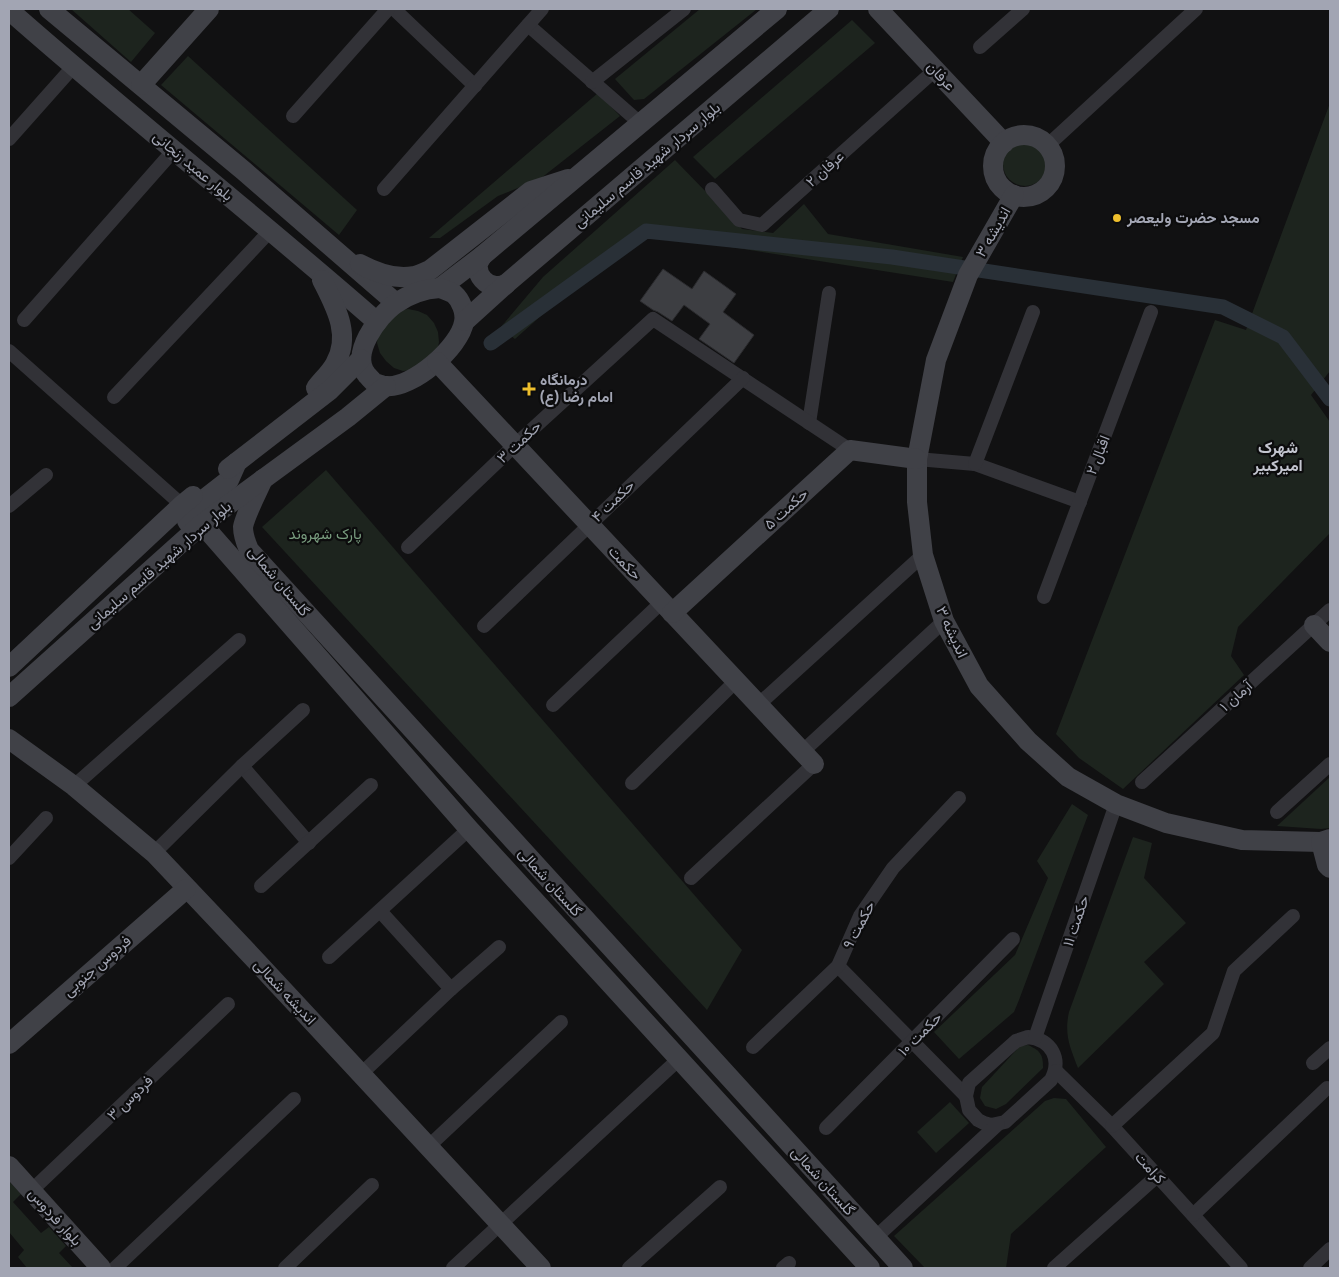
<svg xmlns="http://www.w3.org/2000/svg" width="1339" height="1277" font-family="'Varela Round',Vazirmatn,sans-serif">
	<rect width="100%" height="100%" fill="#111112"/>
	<g fill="#1d241e">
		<path d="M 71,9 L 128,9 L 155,33 L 131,62 Z"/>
		<path d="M 700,9 L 757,9 L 644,99 L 634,100 L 615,79 Z"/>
		<path d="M 852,20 L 875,43 L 715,179 L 693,157 Z"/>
		<path d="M 188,56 L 357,210 L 339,235 L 161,85 Z"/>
		<path d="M 598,93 L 620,116 L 540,179 L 498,196 L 440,238 L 429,238 Z"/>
		<path d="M 1330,103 L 1330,371 L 1311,395 L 1330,422 L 1330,533 L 1238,627 L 1231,656 L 1244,675 L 1123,789 L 1079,758 L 1056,734 L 1215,320 L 1246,330 Z"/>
		<circle cx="1025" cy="164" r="22"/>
		<path d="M 675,160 L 742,229 L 773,233 L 804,204 L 828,234 L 963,257 L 953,282 L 635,232 L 515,339 L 500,328 L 543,277 Z"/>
		<path d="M 408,309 L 418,311 L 427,315 L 434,323 L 438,332 L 439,342 L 437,352 L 413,370 L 403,371 L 394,368 L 386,361 L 380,353 L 377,343 L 378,333 L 398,311 Z"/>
		<path d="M 326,470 L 742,950 L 707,1010 L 262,527 Z"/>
		<path d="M 1330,777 L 1330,828 L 1321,829 L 1277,826 Z"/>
		<path d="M 1072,804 L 1088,815 L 1019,1000 L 1014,1012 L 959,1059 L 934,1032 L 1015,955 L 1048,878 L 1037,861 Z"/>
		<path d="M 1133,837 L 1152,843 L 1144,878 L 1186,923 L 1144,962 L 1164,984 L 1078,1068 C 1070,1047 1064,1035 1069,1012 Z"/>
		<path d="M 1028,1045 C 1041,1051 1043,1055 1043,1068 L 1006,1104 L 996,1109 L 985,1106 L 980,1098 L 982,1087 L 1020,1046 Z"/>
		<path d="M 1054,1098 L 1066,1099 L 1106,1147 L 1011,1234 L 1006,1268 L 925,1268 L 894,1236 L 1045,1101 Z"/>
		<path d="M 950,1102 L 969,1123 L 936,1153 L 917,1132 Z"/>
		<path d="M 9,1181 L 21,1194 L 13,1202 L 41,1233 L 49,1227 L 66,1246 L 59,1253 L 73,1268 L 27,1268 L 18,1257 L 24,1250 L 9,1232 Z"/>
	</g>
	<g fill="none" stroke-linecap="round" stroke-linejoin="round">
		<path stroke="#293037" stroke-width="15" d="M 491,343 L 646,231 L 892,257 L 1223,307 L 1283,337 L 1330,399"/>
	</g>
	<path fill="#3d3e42" stroke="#2b2b2e" d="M 663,269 L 692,289 L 704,271 L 736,294 L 723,312 L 754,335 L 734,363 L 699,339 L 710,324 L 684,305 L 672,321 L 658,312 L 653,310 L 640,301 Z"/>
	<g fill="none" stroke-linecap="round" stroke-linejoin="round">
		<g stroke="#323237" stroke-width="14">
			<path d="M 394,9 L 475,86"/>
			<path d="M 528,25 L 640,123"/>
			<path d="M 980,47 L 1023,9"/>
			<path d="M 592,82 L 684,9"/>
			<path d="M 293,116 L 388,9"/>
			<path d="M 9,139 L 73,67"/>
			<path d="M 1047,146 L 1196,9"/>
			<path d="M 384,189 L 542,9"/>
			<path d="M 712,189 L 739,220 L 762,225 L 935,70"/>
			<path d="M 24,320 L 174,150"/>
			<path d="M 9,351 L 182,505"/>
			<path d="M 114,397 L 271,230"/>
			<path d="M 809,423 L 829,293"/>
			<path d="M 917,459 L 975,464 L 1080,502"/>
			<path d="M 975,464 L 1033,312"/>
			<path d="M 9,506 L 46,475"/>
			<path d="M 408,547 L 515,445 L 653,319 L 850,450"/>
			<path d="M 1044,597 L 1151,312"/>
			<path d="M 484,626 L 743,378"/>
			<path d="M 553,705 L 662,602"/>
			<path d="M 758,705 L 923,555"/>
			<path d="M 802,752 L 944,621"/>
			<path d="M 242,766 L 309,843"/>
			<path d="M 1142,782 L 1330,610"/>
			<path d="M 632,783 L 736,681"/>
			<path d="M 74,786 L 239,640"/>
			<path d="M 1277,812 L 1330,764"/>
			<path d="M 154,853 L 242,766 L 303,710"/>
			<path d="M 9,858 L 46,818"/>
			<path d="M 691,878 L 814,764"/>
			<path d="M 261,886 L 371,785"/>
			<path d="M 380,911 L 451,989"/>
			<path d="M 329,957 L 469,829"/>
			<path d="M 838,966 L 966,1096"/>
			<path d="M 1028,1037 C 1052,1040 1062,1059 1051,1080 L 1005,1122 L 991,1125 L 984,1123 L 978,1120 L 969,1110 L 966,1096 L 969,1083 L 1016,1041 Z"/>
			<path d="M 1035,1038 L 1116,804"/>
			<path d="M 753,1047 L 838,966 L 860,916 L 893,868 L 959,798"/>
			<path d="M 1313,1063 L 1330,1048"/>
			<path d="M 1056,1071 L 1112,1126 L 1241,1268"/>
			<path d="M 361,1074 L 451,989 L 499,947"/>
			<path d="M 1112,1126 L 1213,1033 L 1234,971 L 1293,916"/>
			<path d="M 826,1128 L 1013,939"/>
			<path d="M 429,1146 L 561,1022"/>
			<path d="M 31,1191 L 228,1004"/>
			<path d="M 1193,1215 L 1327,1088"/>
			<path d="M 875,1238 L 998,1124"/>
			<path d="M 115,1268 L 294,1099"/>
			<path d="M 285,1268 L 372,1185"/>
			<path d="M 453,1268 L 679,1059"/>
			<path d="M 629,1268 L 720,1187"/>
			<path d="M 783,1268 L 789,1263"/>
			<path d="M 1054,1268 L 1157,1176"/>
			<path d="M 1310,1268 L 1330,1249"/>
		</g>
		<g stroke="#404147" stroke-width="20">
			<path d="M 49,9 L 244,171 L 396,303"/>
			<path d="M 878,9 L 1004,143"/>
			<path d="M 9,10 C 129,116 256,216 377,322"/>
			<path d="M 141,85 L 209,9"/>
			<circle cx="1024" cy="166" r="31"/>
			<path d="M 1014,195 L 968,275 L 936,360 L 917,459 L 917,502 L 923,555 L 944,621 L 979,686 L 1028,741 L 1068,777 L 1116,804 L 1166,823 L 1242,840 L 1321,842 L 1330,839"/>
			<path d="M 482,256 C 481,258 479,261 478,263 C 476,275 486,287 498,286 C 501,286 504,285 506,284"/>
			<path d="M 360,264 C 377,273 395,280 414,276 C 420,275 425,272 430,270 L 531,191 L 568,179"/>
			<path d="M 440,288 L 482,256 L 777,9"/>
			<path d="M 440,288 C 445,290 451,292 454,294 C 461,300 466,313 464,322 C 460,347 412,389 386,386 C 383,386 378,384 375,383 C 372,381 370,378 367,375 C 349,355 378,316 395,304 C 409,294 423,289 440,288 Z"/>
			<path d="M 465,321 L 506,284 L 829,9"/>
			<path d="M 437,362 L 814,764"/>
			<path d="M 316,388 C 322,380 330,373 335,364 C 352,335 335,306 322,280"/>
			<path d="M 237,462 L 229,480 L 193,508 L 187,515 L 187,521 L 191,526 L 196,526 L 202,524 L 469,829 L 870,1268"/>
			<path d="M 228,469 L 330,390 L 361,359"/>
			<path d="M 263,479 C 258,491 245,515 243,527 C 243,535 246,543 249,550 L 903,1268"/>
			<path d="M 672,613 L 850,450 L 917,459"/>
			<path d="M 1314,625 L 1330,642"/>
			<path d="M 9,667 L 182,505 L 193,496"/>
			<path d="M 9,697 L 202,524 L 348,417 L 386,386"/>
			<path d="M 9,739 L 74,786 L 154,853 L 258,963 L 541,1268"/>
			<path d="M 1321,842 L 1327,865 L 1330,868"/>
			<path d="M 9,1044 L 186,889"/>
			<path d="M 9,1166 L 101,1268"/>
		</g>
	</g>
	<g fill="#eebf2d" stroke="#0c0c0d" stroke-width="2">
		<circle cx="1117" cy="218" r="5"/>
		<path d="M526.5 381.5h5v5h5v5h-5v5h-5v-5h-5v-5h5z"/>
	</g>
	<g text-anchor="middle" stroke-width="4.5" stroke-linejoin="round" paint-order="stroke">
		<g font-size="15" fill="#a2a5b3" stroke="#0c0c0d">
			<text transform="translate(941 76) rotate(47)" y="5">عرفان</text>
			<text transform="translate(647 165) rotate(-40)" y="5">بلوار سردار شهید قاسم سلیمانی</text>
			<text transform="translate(193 166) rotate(40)" y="5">بلوار عمید زنجانی</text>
			<text transform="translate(825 169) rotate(-42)" y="5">عرفان ۲</text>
			<text transform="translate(993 232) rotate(-60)" y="5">اندیشه ۳</text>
			<text transform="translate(519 442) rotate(-43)" y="5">حکمت ۳</text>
			<text transform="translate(1098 455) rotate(-69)" y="5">اقبال ۲</text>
			<text transform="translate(613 501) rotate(-44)" y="5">حکمت ۴</text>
			<text transform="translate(786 509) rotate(-42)" y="5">حکمت ۵</text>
			<text transform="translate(625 563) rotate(47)" y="5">حکمت</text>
			<text transform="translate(159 565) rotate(-41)" y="5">بلوار سردار شهید قاسم سلیمانی</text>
			<text transform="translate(279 581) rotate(50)" y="5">گلستان شمالی</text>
			<text transform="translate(952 632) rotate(65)" y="5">اندیشه ۳</text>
			<text transform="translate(1236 696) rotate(-42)" y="5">آرمان ۱</text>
			<text transform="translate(550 882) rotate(48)" y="5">گلستان شمالی</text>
			<text transform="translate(1076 921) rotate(-71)" y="5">حکمت ۱۱</text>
			<text transform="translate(859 925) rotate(-62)" y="5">حکمت ۹</text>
			<text transform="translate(97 966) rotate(-41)" y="5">فردوس جنوبی</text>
			<text transform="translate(285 992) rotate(47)" y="5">اندیشه شمالی</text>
			<text transform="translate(920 1034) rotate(-45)" y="5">حکمت ۱۰</text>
			<text transform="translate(130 1098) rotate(-44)" y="5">فردوس ۳</text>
			<text transform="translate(1150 1168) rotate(48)" y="5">کرامت</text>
			<text transform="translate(823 1181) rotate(48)" y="5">گلستان شمالی</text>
			<text transform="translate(55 1217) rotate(48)" y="5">بلوار فردوس</text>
		</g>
		<g font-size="15" font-weight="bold" fill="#a2a5b3" stroke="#0c0c0d" text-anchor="start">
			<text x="1127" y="223">مسجد حضرت ولیعصر</text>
			<text x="540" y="385">درمانگاه<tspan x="540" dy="17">امام رضا (ع)</tspan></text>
		</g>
		<g font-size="15" fill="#799d7f" stroke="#0c0c0d">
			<text x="325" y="539">پارک شهروند</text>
		</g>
		<g font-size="16" font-weight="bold" fill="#c3c5cf" stroke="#0c0c0d">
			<text x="1278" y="453">شهرک<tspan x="1278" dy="18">امیرکبیر</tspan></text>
		</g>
	</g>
	<rect width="1339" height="1277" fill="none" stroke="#a2a5b3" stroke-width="20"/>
</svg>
